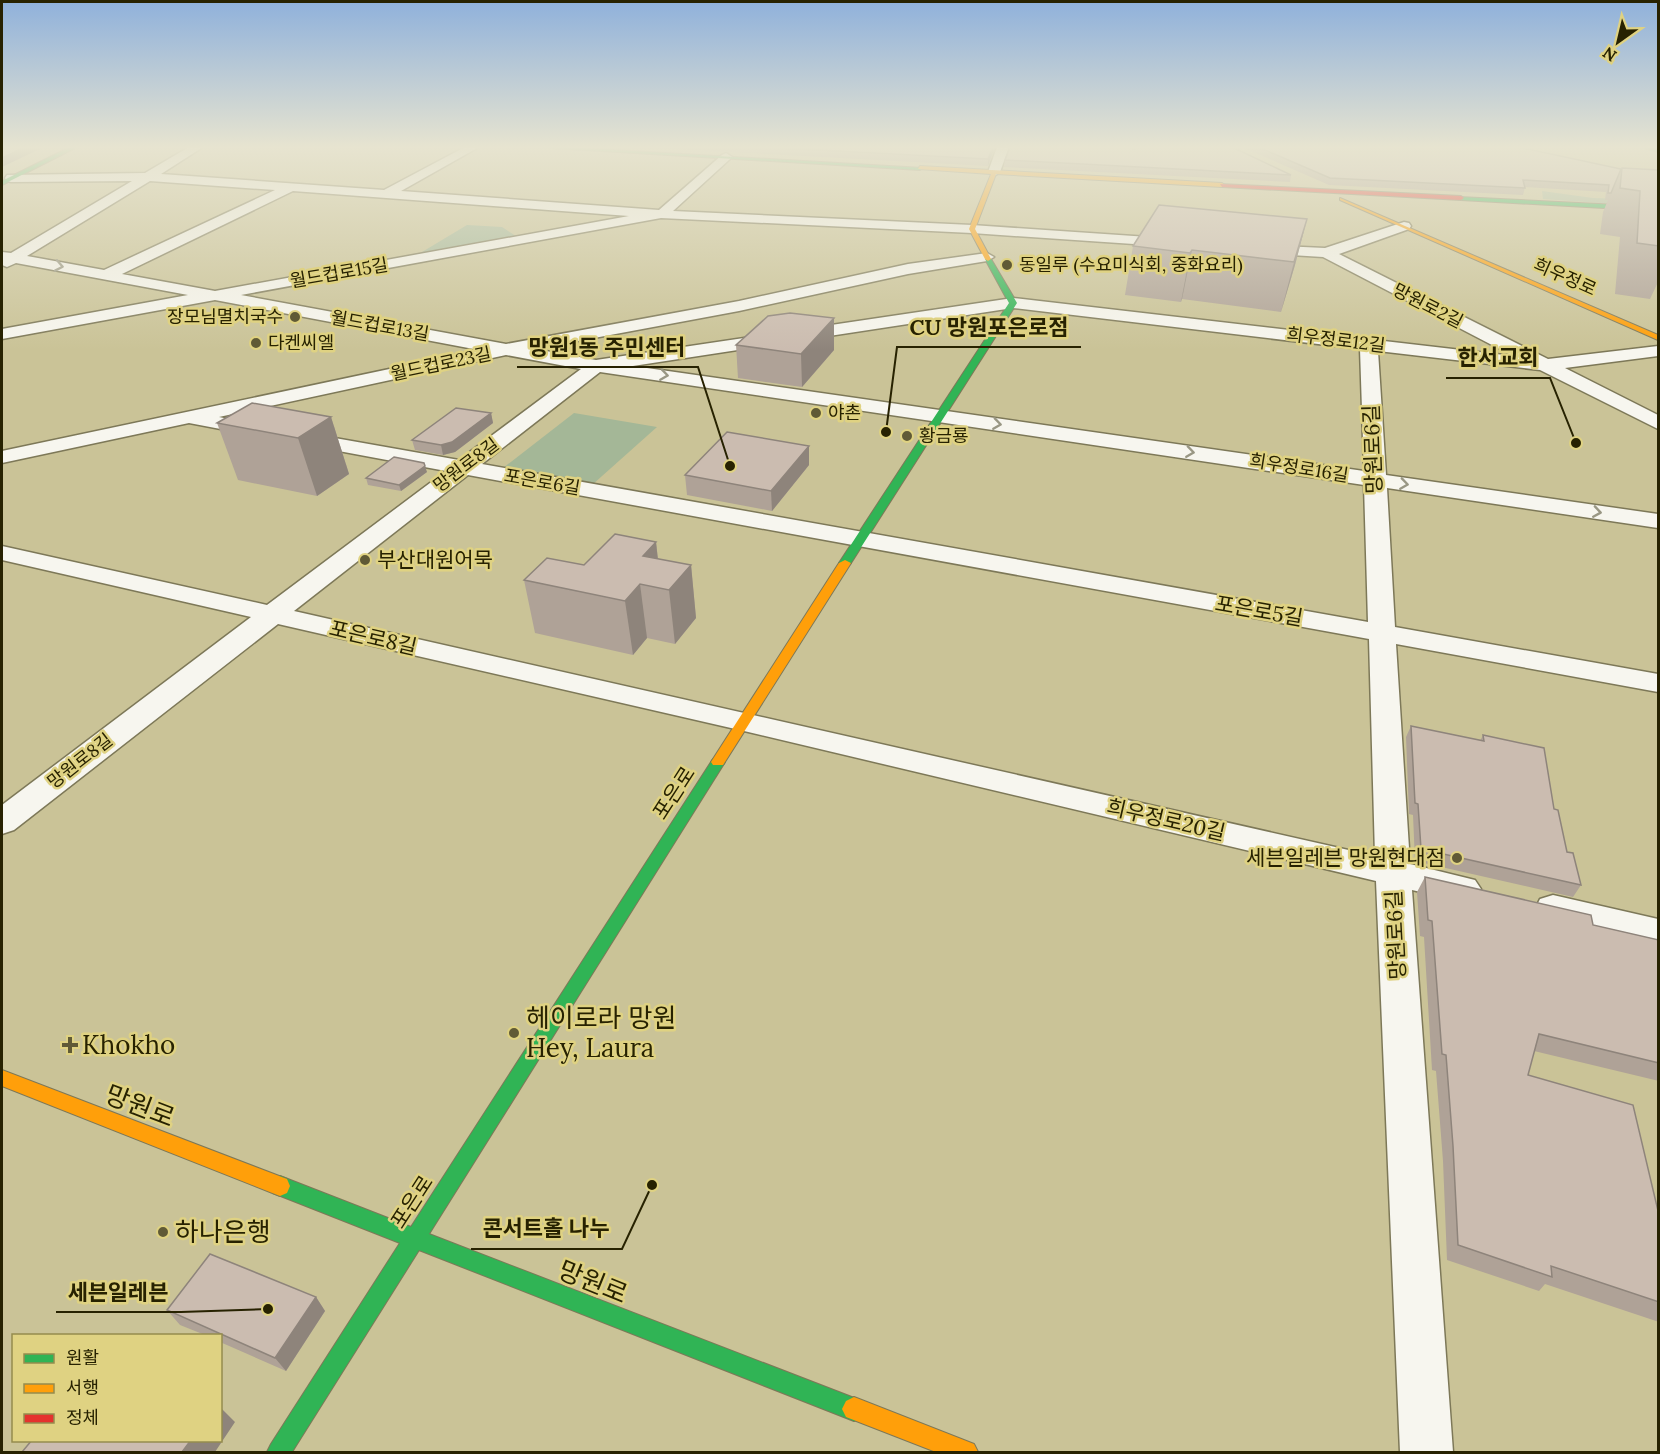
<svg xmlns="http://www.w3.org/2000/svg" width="1660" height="1454" font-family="Lora,'Noto Sans KR',serif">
	<rect width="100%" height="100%" fill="#cac397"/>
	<g fill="#a4b797">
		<path d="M 1542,191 L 1593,198 L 1652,200 L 1658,207 L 1543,199 Z"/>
		<path d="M 467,225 L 502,227 L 519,238 L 431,254 L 422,252 Z"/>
		<path d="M 574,413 L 657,427 L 592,485 L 503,468 Z"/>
	</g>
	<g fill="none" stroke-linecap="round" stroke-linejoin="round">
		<g stroke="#7d7858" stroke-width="3">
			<g id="street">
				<path d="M 189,147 L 203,147 L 161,174 L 384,190 L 465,147 L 479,147 L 401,191 L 659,210 L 722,155 L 726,153 L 732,157 L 730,159 L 673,211 L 972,225 L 1178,239 L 1185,243 L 1178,247 L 972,233 L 661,218 L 241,295 L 506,344 L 739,301 L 908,264 L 987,253 L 994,257 L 987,261 L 908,274 L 739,311 L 535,349 L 596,360 L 1013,298 L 1513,356 L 1323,257 L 1259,253 L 1252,249 L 1259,245 L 1325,248 L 1404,222 L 1409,223 L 1411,226 L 1409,229 L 1339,254 L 1548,359 L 1658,346 L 1658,356 L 1565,368 L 1658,415 L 1658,429 L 1540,370 L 1378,351 L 1386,475 L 1658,514 L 1658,528 L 1387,488 L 1395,627 L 1658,674 L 1658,692 L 1396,644 L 1410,864 L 1475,880 L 1481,889 L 1475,898 L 1463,902 L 1412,890 L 1453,1452 L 1400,1452 L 1376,881 L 744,731 L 278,624 L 14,830 L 2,834 L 2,805 L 251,617 L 2,560 L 2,546 L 267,605 L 446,471 L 301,444 L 294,442 L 291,438 L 294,434 L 301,432 L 459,460 L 581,369 L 506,355 L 219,417 L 264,426 L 267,430 L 264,434 L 257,436 L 189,423 L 2,463 L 2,451 L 479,350 L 215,300 L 2,339 L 2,329 L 188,295 L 16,263 L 7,267 L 2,265 L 2,252 L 11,253 L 132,181 L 11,182 L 7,181 L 5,178 L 7,175 L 145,173 ZM 150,181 L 275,190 L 104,270 L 27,256 ZM 293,191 L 629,216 L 215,291 L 122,274 ZM 1013,308 L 1360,349 L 1364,471 L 633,366 ZM 600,372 L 1364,485 L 1368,622 L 482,464 ZM 468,475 L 1369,639 L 1375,856 L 294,611 Z"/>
				<path d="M 997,147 L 1009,147 L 1000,172 L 994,176 L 988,172 Z"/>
				<path d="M 1553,895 L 1658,919 L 1658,947 L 1540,919 L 1535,909 L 1540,899 Z"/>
			</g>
		</g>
		<g stroke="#7d7858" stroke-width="2">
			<g id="fast">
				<path d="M 70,147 L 77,147 L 2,185 L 2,181 Z"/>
				<path d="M 534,147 L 563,147 L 923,168 L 920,170 Z"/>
				<path d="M 1645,147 L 1658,149 L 1658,152 L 1645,148 Z"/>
				<path d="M 1459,197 L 1658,207 L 1658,211 L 1461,200 Z"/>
				<path d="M 988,257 L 991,259 L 1017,303 L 851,563 L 849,565 L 841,565 L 839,563 L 1009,303 L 985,259 Z"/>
				<path d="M 718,757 L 725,762 L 429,1234 L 862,1401 L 866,1409 L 862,1417 L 854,1421 L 419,1250 L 292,1452 L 267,1452 L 271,1444 L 400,1243 L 273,1193 L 270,1186 L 273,1179 L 280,1176 L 411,1227 L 713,759 Z"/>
			</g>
		</g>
		<g stroke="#7d7858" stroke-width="2">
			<g id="slow">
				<path d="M 920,166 L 1222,183 L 1225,185 L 1222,187 L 996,174 L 975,229 L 991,259 L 988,261 L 985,259 L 969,229 L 991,174 L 918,169 Z"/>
				<path d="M 1340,198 L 1658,335 L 1658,340 L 1340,200 Z"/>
				<path d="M 845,560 L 851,563 L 723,765 L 713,765 L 711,762 L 713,759 L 839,563 Z"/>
				<path d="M 2,1070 L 287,1179 L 290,1186 L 287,1193 L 280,1196 L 2,1086 Z"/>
				<path d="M 854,1397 L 974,1444 L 978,1452 L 936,1452 L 846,1417 L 842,1409 L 846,1401 Z"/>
			</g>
		</g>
		<g stroke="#7d7858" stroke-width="2">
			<path id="jam" d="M 1220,184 L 1461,196 L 1464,198 L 1461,200 L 1222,187 Z"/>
		</g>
		<use href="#street" fill="#f7f6ef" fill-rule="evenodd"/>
		<use href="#fast" fill="#30b455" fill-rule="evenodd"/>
		<use href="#slow" fill="#ff9f0a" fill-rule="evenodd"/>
		<use href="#jam" fill="#e5322d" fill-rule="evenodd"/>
	</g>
	<g fill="#afa297">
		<path d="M 639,147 L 995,147 L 988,166 Z"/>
		<path d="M 1242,147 L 1518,147 L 1621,169 L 1659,170 L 1659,280 L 1650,299 L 1615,294 L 1620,237 L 1600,234 L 1603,212 L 1608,200 L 1605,200 L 1606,192 L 1525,187 L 1523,195 L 1329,185 Z"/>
		<path d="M 1134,149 L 1291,175 L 1290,182 L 1004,167 L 1005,160 Z"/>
		<path d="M 1307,219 L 1295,265 L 1281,312 L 1182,299 L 1181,302 L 1125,295 L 1133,246 Z"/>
		<path d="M 736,345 L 834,350 L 802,387 L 738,378 Z"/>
		<path d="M 491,413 L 493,423 L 455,452 L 443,455 L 415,450 L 412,440 Z"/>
		<path d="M 331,417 L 349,474 L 317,496 L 238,480 L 217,423 Z"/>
		<path d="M 809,465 L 772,511 L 687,495 L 685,475 Z"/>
		<path d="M 427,472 L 401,491 L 368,485 L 366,478 Z"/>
		<path d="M 656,542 L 658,559 L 691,565 L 696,618 L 675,644 L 647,638 L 633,655 L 535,633 L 524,580 L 584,565 Z"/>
		<path d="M 1411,726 L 1480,741 L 1483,735 L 1554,809 L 1567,852 L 1581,885 L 1573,897 L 1415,861 L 1413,815 L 1409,814 L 1406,737 Z"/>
		<path d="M 1425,877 L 1593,925 L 1659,940 L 1659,1081 L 1534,1051 L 1528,1075 L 1659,1215 L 1659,1322 L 1545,1284 L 1539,1291 L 1447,1260 L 1443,1161 L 1436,1071 L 1432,1070 L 1424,937 L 1420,936 L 1417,892 Z"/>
		<path d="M 316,1297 L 325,1311 L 286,1371 L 220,1342 L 220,1335 L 205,1335 L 180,1325 L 167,1310 Z"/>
	</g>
	<g fill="#8e847b">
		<path d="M 25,147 L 44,147 L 2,167 L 2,158 Z"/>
		<path d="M 993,147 L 995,147 L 988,166 L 988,159 Z"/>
		<path d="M 1307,219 L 1295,265 L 1281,312 L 1294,262 Z"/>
		<path d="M 1192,250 L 1182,299 L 1181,302 L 1190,253 Z"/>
		<path d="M 834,318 L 834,350 L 802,387 L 801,354 Z"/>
		<path d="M 491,413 L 493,423 L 455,452 L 443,455 L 441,445 Z"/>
		<path d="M 331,417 L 349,474 L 317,496 L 298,438 Z"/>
		<path d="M 809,446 L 809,465 L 772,511 L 771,491 Z"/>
		<path d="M 425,466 L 427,472 L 401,491 L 399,485 Z"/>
		<path d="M 656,542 L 661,589 L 643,556 Z"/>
		<path d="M 691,565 L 696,618 L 675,644 L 669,590 Z"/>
		<path d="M 640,584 L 647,638 L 633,655 L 625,601 Z"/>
		<path d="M 316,1297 L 325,1311 L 286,1371 L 275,1358 Z"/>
		<path d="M 220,1407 L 235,1422 L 215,1452 L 182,1452 L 191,1440 L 220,1440 Z"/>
	</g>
	<g fill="#cbbcb0" stroke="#8e847b" stroke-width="1.5">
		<path d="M 2,147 L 25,147 L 2,158 Z"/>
		<path d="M 761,147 L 993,147 L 988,159 Z"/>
		<path d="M 1010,147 L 1128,147 L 1134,149 L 1139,147 L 1232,147 L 1291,175 L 1005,160 Z"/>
		<path d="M 1258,147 L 1518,147 L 1621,169 L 1611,193 L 1608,193 L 1609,185 L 1523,180 L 1525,188 L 1330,178 Z"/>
		<path d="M 1622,168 L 1659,170 L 1659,246 L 1637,243 L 1640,191 L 1620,188 Z"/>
		<path d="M 1159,205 L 1307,219 L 1294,262 L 1192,250 L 1190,253 L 1133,246 Z"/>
		<path d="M 790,313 L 834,318 L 801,354 L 736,345 L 768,316 Z"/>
		<path d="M 252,403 L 331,417 L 298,438 L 217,423 Z"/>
		<path d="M 456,408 L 491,413 L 452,442 L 441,445 L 412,440 Z"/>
		<path d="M 727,432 L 809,446 L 771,491 L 685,475 Z"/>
		<path d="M 394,457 L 424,463 L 425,466 L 399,485 L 366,478 Z"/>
		<path d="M 615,534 L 656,542 L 643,556 L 691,565 L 669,590 L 640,584 L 625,601 L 524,580 L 547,558 L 584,565 Z"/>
		<path d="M 1411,726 L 1484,741 L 1483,735 L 1544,748 L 1554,809 L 1558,810 L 1567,852 L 1573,853 L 1581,885 L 1421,849 L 1418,804 L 1415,803 Z"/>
		<path d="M 1425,877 L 1591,915 L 1593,925 L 1659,940 L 1659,1063 L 1539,1034 L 1528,1075 L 1633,1105 L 1659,1215 L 1659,1302 L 1551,1266 L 1552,1277 L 1458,1245 L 1453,1146 L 1446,1055 L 1442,1054 L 1432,921 L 1428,920 Z"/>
		<path d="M 210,1254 L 316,1297 L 275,1358 L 167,1310 Z"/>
		<path d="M 32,1440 L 191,1440 L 182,1452 L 22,1452 Z"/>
	</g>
	<defs><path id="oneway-chevron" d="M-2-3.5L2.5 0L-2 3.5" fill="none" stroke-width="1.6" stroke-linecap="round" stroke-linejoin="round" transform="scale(1.5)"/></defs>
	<g stroke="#999784">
		<use href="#oneway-chevron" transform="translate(59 266) rotate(11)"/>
		<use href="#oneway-chevron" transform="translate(664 375) rotate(8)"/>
		<use href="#oneway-chevron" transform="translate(997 424) rotate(8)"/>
		<use href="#oneway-chevron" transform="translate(1190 452) rotate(8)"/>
		<use href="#oneway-chevron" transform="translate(1404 484) rotate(8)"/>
		<use href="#oneway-chevron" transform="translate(1597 512) rotate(9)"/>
	</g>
	<linearGradient id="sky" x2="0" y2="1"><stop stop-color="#8fb1db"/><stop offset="0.42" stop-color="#e7e4d0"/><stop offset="1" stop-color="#e7e4d0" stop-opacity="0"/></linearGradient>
	<rect width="1660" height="350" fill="url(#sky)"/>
	<g fill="#605a36" stroke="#dfd282" stroke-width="2">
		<circle cx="1007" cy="265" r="6"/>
		<circle cx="295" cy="317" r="6"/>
		<circle cx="256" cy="343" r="6"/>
		<circle cx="816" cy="413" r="6"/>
		<circle cx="907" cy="436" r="6"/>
		<circle cx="365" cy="560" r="6"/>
		<circle cx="1457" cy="858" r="6"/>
		<circle cx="514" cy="1033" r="6"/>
		<path d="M67 1036h6v6h6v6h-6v6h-6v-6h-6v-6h6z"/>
		<circle cx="163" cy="1232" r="6"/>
	</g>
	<g text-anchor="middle" stroke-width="5" stroke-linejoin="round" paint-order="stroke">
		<g font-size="18" fill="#272201" stroke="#dfd282" text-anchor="start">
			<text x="1019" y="271">동일루 (수요미식회, 중화요리)</text>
			<text x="283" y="323" text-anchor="end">장모님멸치국수</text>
			<text x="268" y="349">다켄씨엘</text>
			<text x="828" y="419">야촌</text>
			<text x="919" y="442">황금룡</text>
		</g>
		<g font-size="18" fill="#272201" stroke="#dfd282">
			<text transform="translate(339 273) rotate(-10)" y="6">월드컵로15길</text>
			<text transform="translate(1565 277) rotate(24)" y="6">희우정로</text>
			<text transform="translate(1428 306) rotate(27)" y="6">망원로2길</text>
			<text transform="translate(380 326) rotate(10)" y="6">월드컵로13길</text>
			<text transform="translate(1336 340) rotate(7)" y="6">희우정로12길</text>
			<text transform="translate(441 364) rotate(-12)" y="6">월드컵로23길</text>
			<text transform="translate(466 465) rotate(-37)" y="6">망원로8길</text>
			<text transform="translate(1299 468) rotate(9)" y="6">희우정로16길</text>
			<text transform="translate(542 482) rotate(10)" y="6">포은로6길</text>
			<text transform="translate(80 761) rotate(-38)" y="6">망원로8길</text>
		</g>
		<g font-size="21" fill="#272201" stroke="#dfd282">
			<text transform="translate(1373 449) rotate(-92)" y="7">망원로6길</text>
			<text transform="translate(1259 611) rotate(10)" y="7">포은로5길</text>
			<text transform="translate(373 638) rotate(13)" y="7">포은로8길</text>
			<text transform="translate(674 793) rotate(-57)" y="7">포은로</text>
			<text transform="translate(1166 820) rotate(13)" y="7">희우정로20길</text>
			<text transform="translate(1396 935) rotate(-93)" y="7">망원로6길</text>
			<text transform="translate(412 1202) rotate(-57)" y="7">포은로</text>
		</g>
		<g font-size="21" fill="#272201" stroke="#dfd282" text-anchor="start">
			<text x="377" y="567">부산대원어묵</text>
			<text x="1445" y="865" text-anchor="end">세븐일레븐 망원현대점</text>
		</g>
		<g font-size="26" fill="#272201" stroke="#dfd282" text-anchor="start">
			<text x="526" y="1027">헤이로라 망원<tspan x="526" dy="30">Hey, Laura</tspan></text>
			<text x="82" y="1054">Khokho</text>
			<text x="175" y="1241">하나은행</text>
		</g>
		<g font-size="26" fill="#272201" stroke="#dfd282">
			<text transform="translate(140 1106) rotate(21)" y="9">망원로</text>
			<text transform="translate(593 1282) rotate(22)" y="9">망원로</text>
		</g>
	</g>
	<path fill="none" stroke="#272201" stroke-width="2" d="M886 432L897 347H1081M730 466L698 367H517M1576 443L1550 378H1446M652 1185L622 1249H471M268 1309L181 1312H56"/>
	<g fill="#272201" stroke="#dfd282" stroke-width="2">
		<circle cx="886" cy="432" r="6"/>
		<circle cx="730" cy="466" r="6"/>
		<circle cx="1576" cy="443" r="6"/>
		<circle cx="652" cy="1185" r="6"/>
		<circle cx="268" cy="1309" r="6"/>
	</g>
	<g font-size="22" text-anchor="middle" font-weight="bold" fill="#272201" stroke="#dfd282" stroke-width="5" stroke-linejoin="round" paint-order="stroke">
		<text x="989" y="335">CU 망원포은로점</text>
		<text x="607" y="355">망원1동 주민센터</text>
		<text x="1498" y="365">한서교회</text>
		<text x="546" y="1236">콘서트홀 나누</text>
		<text x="118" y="1300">세븐일레븐</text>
	</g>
	<rect width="1660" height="1454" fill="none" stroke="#272201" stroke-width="6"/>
	<rect x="12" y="1334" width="210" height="108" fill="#dfd282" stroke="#958c4e" stroke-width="1.5"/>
	<rect x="24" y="1354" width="30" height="9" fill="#30b455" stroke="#958c4e" stroke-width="1.5"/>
	<text x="66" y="1364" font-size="18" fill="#272201">원활</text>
	<rect x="24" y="1384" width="30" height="9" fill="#ff9f0a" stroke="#958c4e" stroke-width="1.5"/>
	<text x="66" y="1394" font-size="18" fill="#272201">서행</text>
	<rect x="24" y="1414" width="30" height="9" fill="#e5322d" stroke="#958c4e" stroke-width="1.5"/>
	<text x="66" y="1424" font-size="18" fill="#272201">정체</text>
	<g transform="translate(1618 42) rotate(214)" stroke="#dfd282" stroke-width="4.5" paint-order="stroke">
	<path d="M0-4.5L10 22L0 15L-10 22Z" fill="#272201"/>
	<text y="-9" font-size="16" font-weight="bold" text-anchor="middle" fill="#272201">N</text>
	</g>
</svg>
